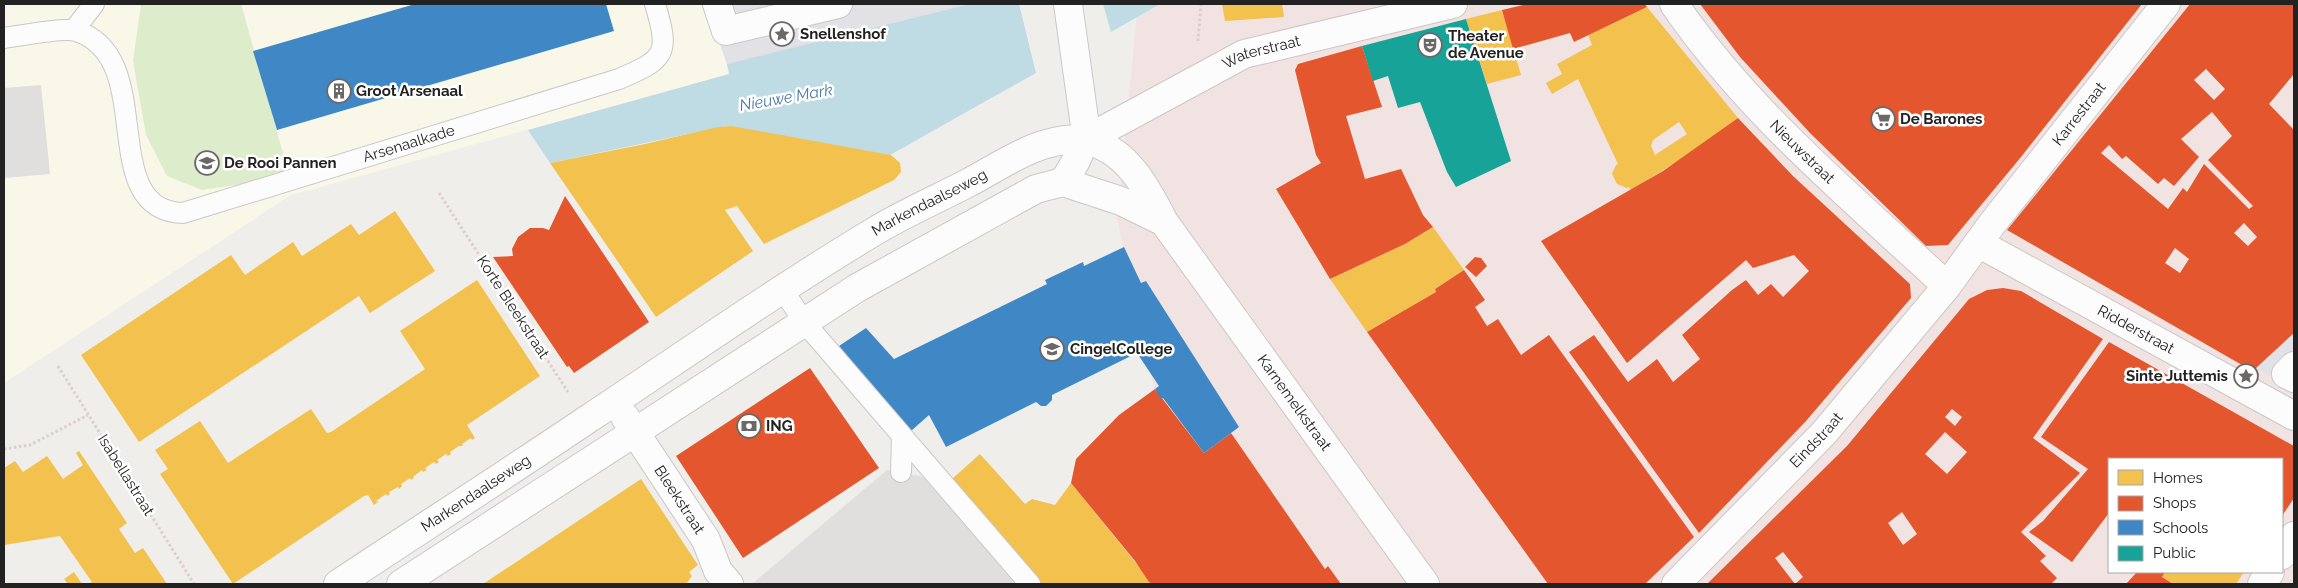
<svg xmlns="http://www.w3.org/2000/svg" width="2298" height="588" font-family="Raleway,sans-serif">
	<rect width="100%" height="100%" fill="#f0eeeb"/>
	<path fill="#f1e3e1" fill-rule="evenodd" d="M 1138,4 L 2294,4 L 2294,584 L 1226,584 L 1168,453 L 1117,218 ZM 2109,459 L 2282,459 L 2282,572 L 2109,572 Z"/>
	<path fill="#f8f7e8" d="M 4,4 L 706,4 L 730,74 L 291,195 L 4,383 Z"/>
	<path fill="#ddeccb" d="M 141,4 L 241,4 L 288,171 L 242,184 L 202,190 L 167,176 L 146,135 L 133,61 Z"/>
	<g fill="#e0dfde">
		<path d="M 41,85 L 50,174 L 4,178 L 4,88 Z"/>
		<path d="M 887,470 L 923,477 L 1017,584 L 752,584 Z"/>
	</g>
	<g fill="#e2e1e5">
		<path d="M 706,4 L 970,4 L 727,64 Z"/>
		<path d="M 2294,333 L 2294,389 L 2256,368 Z"/>
	</g>
	<g fill="#bfdbe3">
		<path d="M 970,4 L 1019,4 L 1036,73 L 890,155 L 726,126 L 550,163 L 528,130 L 729,74 L 727,64 Z"/>
		<path d="M 1103,4 L 1160,4 L 1111,32 Z"/>
	</g>
	<g fill="#f2c14e" fill-rule="evenodd">
		<path d="M 1222,4 L 1282,4 L 1284,17 L 1225,21 Z"/>
		<path d="M 1647,7 L 1738,118 L 1689,154 L 1631,190 L 1629,187 L 1627,188 L 1617,184 L 1612,174 L 1616,165 L 1618,164 L 1578,79 L 1552,94 L 1546,83 L 1562,74 L 1557,64 L 1592,45 L 1588,35 ZM 1679,122 L 1687,134 L 1655,155 L 1651,146 L 1653,140 Z"/>
		<path d="M 1502,10 L 1521,75 L 1487,84 L 1466,19 Z"/>
		<path d="M 731,126 L 891,155 L 900,163 L 901,172 L 894,180 L 764,244 L 737,206 L 725,210 L 753,251 L 656,317 L 550,163 L 645,144 L 718,127 Z"/>
		<path d="M 395,211 L 435,271 L 370,313 L 359,296 L 139,442 L 81,355 L 231,255 L 245,275 L 293,242 L 302,256 L 351,224 L 359,235 Z"/>
		<path d="M 1433,227 L 1464,270 L 1435,289 L 1436,292 L 1367,332 L 1330,279 L 1405,244 Z"/>
		<path d="M 477,280 L 540,376 L 467,425 L 475,438 L 472,440 L 471,438 L 462,444 L 463,446 L 459,446 L 450,452 L 451,454 L 448,456 L 446,454 L 437,460 L 439,462 L 436,464 L 434,462 L 425,468 L 427,470 L 423,472 L 422,470 L 413,477 L 414,478 L 411,480 L 410,478 L 401,484 L 402,486 L 399,489 L 398,487 L 389,492 L 390,494 L 387,496 L 386,494 L 376,501 L 378,502 L 374,505 L 368,495 L 364,496 L 233,584 L 160,474 L 168,469 L 155,450 L 200,421 L 228,463 L 311,409 L 327,433 L 331,432 L 425,369 L 400,331 Z"/>
		<path d="M 79,451 L 127,523 L 119,529 L 135,553 L 143,548 L 167,584 L 88,584 L 92,582 L 60,536 L 4,545 L 4,468 L 15,461 L 23,472 L 47,456 L 63,479 L 83,465 L 76,453 Z"/>
		<path d="M 980,454 L 1025,504 L 1032,499 L 1055,505 L 1071,483 L 1153,584 L 1041,584 L 994,532 L 997,529 L 952,479 Z"/>
		<path d="M 641,479 L 698,565 L 689,572 L 692,576 L 686,584 L 483,584 Z"/>
		<path d="M 74,572 L 82,584 L 68,584 L 64,579 Z"/>
		<path d="M 2165,572 L 2244,572 L 2236,584 L 2173,584 L 2162,577 Z"/>
	</g>
	<g fill="#e4572e" fill-rule="evenodd">
		<path d="M 1527,4 L 1645,4 L 1647,7 L 1574,42 L 1570,33 L 1513,49 L 1502,10 Z"/>
		<path d="M 1700,4 L 2142,4 L 2021,157 L 1948,245 L 1926,246 L 1810,133 L 1740,57 Z"/>
		<path d="M 2190,4 L 2294,4 L 2294,74 L 2269,104 L 2294,130 L 2294,333 L 2256,368 L 2249,369 L 2235,361 L 2007,230 ZM 2206,69 L 2225,89 L 2214,100 L 2194,80 ZM 2212,112 L 2232,136 L 2208,160 L 2253,206 L 2249,209 L 2204,164 L 2187,192 L 2183,188 L 2168,209 L 2101,153 L 2109,145 L 2122,159 L 2126,156 L 2158,184 L 2164,178 L 2174,186 L 2199,157 L 2181,139 ZM 2244,223 L 2257,237 L 2248,246 L 2234,233 ZM 2175,248 L 2189,259 L 2180,273 L 2165,263 Z"/>
		<path d="M 1362,46 L 1382,107 L 1346,116 L 1365,179 L 1401,169 L 1423,215 L 1433,227 L 1405,244 L 1330,279 L 1276,189 L 1321,163 L 1316,155 L 1295,70 L 1298,64 Z"/>
		<path d="M 1738,118 L 1793,176 L 1910,284 L 1911,298 L 1806,421 L 1699,533 L 1569,352 L 1594,335 L 1628,382 L 1657,359 L 1673,382 L 1700,359 L 1682,335 L 1732,290 L 1746,280 L 1758,295 L 1771,284 L 1783,297 L 1809,271 L 1794,255 L 1753,268 L 1746,260 L 1627,363 L 1541,241 L 1663,171 Z"/>
		<path d="M 565,196 L 649,322 L 574,373 L 569,366 L 567,367 L 493,257 L 513,256 L 512,249 L 518,237 L 530,228 L 543,228 L 549,230 Z"/>
		<path d="M 1475,257 L 1481,258 L 1487,266 L 1476,277 L 1465,267 Z"/>
		<path d="M 1464,270 L 1485,300 L 1475,307 L 1487,326 L 1498,319 L 1521,355 L 1549,335 L 1694,537 L 1645,584 L 1548,584 L 1367,332 L 1436,292 L 1435,289 Z"/>
		<path d="M 2003,288 L 2021,291 L 2103,339 L 2033,438 L 2080,473 L 2021,532 L 2046,556 L 2040,561 L 2057,578 L 2051,584 L 1707,584 L 1847,446 L 1969,299 L 1987,290 ZM 1952,409 L 1962,417 L 1955,426 L 1945,417 ZM 1945,432 L 1967,452 L 1947,474 L 1925,454 ZM 1902,512 L 1917,534 L 1903,545 L 1888,523 ZM 1783,552 L 1803,577 L 1795,584 L 1775,558 Z"/>
		<path d="M 2109,342 L 2294,446 L 2294,498 L 2282,516 L 2282,459 L 2109,459 L 2109,513 L 2072,562 L 2029,532 L 2043,521 L 2088,469 L 2041,437 Z"/>
		<path d="M 810,368 L 879,468 L 743,558 L 676,456 Z"/>
		<path d="M 1155,389 L 1204,453 L 1231,433 L 1325,569 L 1328,566 L 1341,584 L 1153,584 L 1149,582 L 1135,561 L 1071,483 L 1076,459 L 1119,415 Z"/>
		<path d="M 2137,572 L 2165,572 L 2162,577 L 2173,584 L 2126,584 Z"/>
	</g>
	<g fill="#3f88c5">
		<path d="M 415,4 L 606,4 L 614,31 L 277,130 L 253,51 Z"/>
		<path d="M 1124,247 L 1141,283 L 1146,281 L 1239,427 L 1204,453 L 1163,398 L 1161,399 L 1155,389 L 1159,386 L 1137,353 L 1052,395 L 1052,400 L 1046,406 L 1041,406 L 1036,402 L 946,447 L 929,415 L 911,431 L 839,346 L 866,328 L 894,359 L 1047,284 L 1045,280 L 1083,262 L 1084,266 Z"/>
	</g>
	<path fill="#17a398" d="M 1466,19 L 1511,161 L 1456,187 L 1447,172 L 1420,102 L 1398,108 L 1388,76 L 1373,81 L 1362,46 Z"/>
	<g fill="none" stroke-linecap="round" stroke-linejoin="round">
		<g stroke="#c9c8c7" stroke-width="22">
			<g id="lane">
				<path d="M 74,30 L 94,4"/>
				<path id="s1" d="M 4,38 C 19,36 64,27 76,31 C 160,57 94,210 183,213 L 619,79 C 666,59 670,54 655,4"/>
				<path d="M 783,290 L 804,322 L 1030,584"/>
				<path d="M 901,472 L 902,437"/>
			</g>
		</g>
		<g stroke="#c9c8c7" stroke-width="30">
			<g id="street">
				<path d="M 717,4 L 726,31 L 838,4"/>
				<path id="s2" d="M 1674,4 C 1748,112 1852,198 1947,286"/>
				<path id="s3" d="M 1085,140 L 1244,54 L 1453,4"/>
				<path d="M 1063,182 C 1076,163 1084,148 1085,126 L 1068,4"/>
				<path id="s4" d="M 1978,243 L 2294,416"/>
				<path d="M 2294,366 L 2286,374 L 2294,378"/>
				<path id="s5" d="M 625,417 L 706,540 L 718,571 L 729,584"/>
				<path d="M 2282,555 L 2294,536"/>
				<path id="s6" d="M 338,584 C 421,529 505,475 588,419 C 683,356 777,290 875,231 C 905,213 937,199 968,183 C 1002,165 1043,135 1083,140 C 1125,146 1147,188 1164,222 L 1425,584"/>
				<path d="M 401,584 L 857,288 L 1036,189 L 1063,182 L 1121,201 L 1164,222"/>
				<path id="s7" d="M 1676,584 L 1824,433 L 1947,286 L 1992,224 L 2166,4"/>
				<path d="M 2262,584 L 2270,572"/>
			</g>
		</g>
		<g stroke="#dccecd" stroke-width="3" stroke-dasharray="2.5 2.5" stroke-linecap="butt">
			<path d="M 1198,41 L 1201,4"/>
			<path d="M 439,193 L 568,392"/>
			<path d="M 58,366 L 194,584"/>
			<path d="M 4,449 L 30,445 L 88,415"/>
		</g>
		<use href="#lane" stroke="#fdfcfc" stroke-width="20"/>
		<use href="#street" stroke="#fdfcfc" stroke-width="28"/>
	</g>
	<defs>
		<g id="sight-ring" transform="scale(1.25)"><circle r="9.5" fill="#fff" stroke="#6a6968" stroke-width="1.5"/><path d="M0-6L1.8-2.2L6-1.7L2.9 1.2L3.7 5.4L0 3.3L-3.7 5.4L-2.9 1.2L-6-1.7L-1.8-2.2Z" fill="#6a6968"/></g>
		<g id="theatre-ring" transform="scale(1.25)"><circle r="9.5" fill="#fff" stroke="#6a6968" stroke-width="1.5"/><path d="M-5-5.5Q0-4 5-5.5V0Q5 5 0 6Q-5 5-5 0ZM-3.3-2.5H-1v1.5H-3.3ZM1-2.5H3.3v1.5H1ZM-2.8 1Q0 5.5 2.8 1Z" fill="#6a6968"/></g>
		<g id="building-ring" transform="scale(1.25)"><circle r="9.5" fill="#fff" stroke="#6a6968" stroke-width="1.5"/><path d="M-4-6H4V6H1V3H-1V6H-4ZM-2.5-4.3h1.7v1.8h-1.7ZM.8-4.3h1.7v1.8H.8ZM-2.5-1h1.7V.8h-1.7ZM.8-1h1.7V.8H.8Z" fill="#6a6968"/></g>
		<g id="supermarket-ring" transform="scale(1.25)"><circle r="9.5" fill="#fff" stroke="#6a6968" stroke-width="1.5"/><path d="M-6-5.5h2.5l.6 2H6L4.5 2H-2.5L-4.4-4H-6ZM-1.5 3.2a1.3 1.3 0 1 0 .1 0ZM3 3.2a1.3 1.3 0 1 0 .1 0Z" fill="#6a6968"/></g>
		<g id="school-ring" transform="scale(1.25)"><circle r="9.5" fill="#fff" stroke="#6a6968" stroke-width="1.5"/><path d="M0-5L7-2L0 1L-7-2ZM-4 1L0 2.5L4 1V4Q0 6-4 4Z" fill="#6a6968"/></g>
		<g id="bank-ring" transform="scale(1.25)"><circle r="9.5" fill="#fff" stroke="#6a6968" stroke-width="1.5"/><path d="M-6-4H6V4H-6ZM0-2.3a2.3 2.3 0 1 0 0 4.6a2.3 2.3 0 1 0 0-4.6Z" fill="#6a6968"/></g>
	</defs>
	<g fill-rule="evenodd">
		<use href="#sight-ring" x="782" y="34"/>
		<use href="#theatre-ring" x="1430" y="45"/>
		<use href="#building-ring" x="339" y="91"/>
		<use href="#supermarket-ring" x="1883" y="119"/>
		<use href="#school-ring" x="207" y="163"/>
		<use href="#school-ring" x="1052" y="349"/>
		<use href="#sight-ring" x="2246" y="376"/>
		<use href="#bank-ring" x="749" y="426"/>
	</g>
	<g text-anchor="middle" stroke-width="5" stroke-linejoin="round" paint-order="stroke">
		<g font-size="15" font-weight="bold" fill="#222" stroke="#fff" text-anchor="start">
			<text x="800" y="39">Snellenshof</text>
			<text x="1448" y="41">Theater<tspan x="1448" dy="17">de Avenue</tspan></text>
			<text x="356" y="96">Groot Arsenaal</text>
			<text x="1900" y="124">De Barones</text>
			<text x="224" y="168">De Rooi Pannen</text>
			<text x="1070" y="354">CingelCollege</text>
			<text x="2228" y="381" text-anchor="end">Sinte Juttemis</text>
			<text x="766" y="431">ING</text>
		</g>
		<g font-size="15" fill="#222" stroke="#fff">
			<text dy="5" stroke="none"><textPath href="#s3" startOffset="198">Waterstraat</textPath></text>
			<text dy="5" stroke="none"><textPath href="#s7" startOffset="620">Karrestraat</textPath></text>
			<text dy="5" stroke="none"><textPath href="#s1" startOffset="539">Arsenaalkade</textPath></text>
			<text dy="5" stroke="none"><textPath href="#s2" startOffset="196">Nieuwstraat</textPath></text>
			<text dy="5" stroke="none"><textPath href="#s6" startOffset="704">Markendaalseweg</textPath></text>
			<text transform="translate(513 307) rotate(57)" y="5">Korte Bleekstraat</text>
			<text dy="5" stroke="none"><textPath href="#s4" startOffset="180">Ridderstraat</textPath></text>
			<text dy="5" stroke="none"><textPath href="#s6" startOffset="1215">Karnemelkstraat</textPath></text>
			<text dy="5" stroke="none"><textPath href="#s7" startOffset="201">Eindstraat</textPath></text>
			<text transform="translate(126 475) rotate(58)" y="5">Isabellastraat</text>
			<text dy="5" stroke="none"><textPath href="#s6" startOffset="165">Markendaalseweg</textPath></text>
			<text dy="5" stroke="none"><textPath href="#s5" startOffset="99">Bleekstraat</textPath></text>
		</g>
		<g font-size="16" font-style="italic" fill="#4a7aab" stroke="#fff">
			<text transform="translate(786 97) rotate(-10)" y="6">Nieuwe Mark</text>
		</g>
	</g>
	<rect width="2298" height="588" fill="none" stroke="#222222" stroke-width="10"/>
	<rect x="2108" y="458" width="175" height="115" fill="#ffffff" stroke="#a7a7a7"/>
	<rect x="2118" y="470" width="25" height="15" fill="#f2c14e" stroke="#a7a7a7"/>
	<text x="2153" y="483" font-size="15" fill="#222222">Homes</text>
	<rect x="2118" y="496" width="25" height="15" fill="#e4572e" stroke="#a7a7a7"/>
	<text x="2153" y="508" font-size="15" fill="#222222">Shops</text>
	<rect x="2118" y="520" width="25" height="15" fill="#3f88c5" stroke="#a7a7a7"/>
	<text x="2153" y="533" font-size="15" fill="#222222">Schools</text>
	<rect x="2118" y="546" width="25" height="15" fill="#17a398" stroke="#a7a7a7"/>
	<text x="2153" y="558" font-size="15" fill="#222222">Public</text>
</svg>
